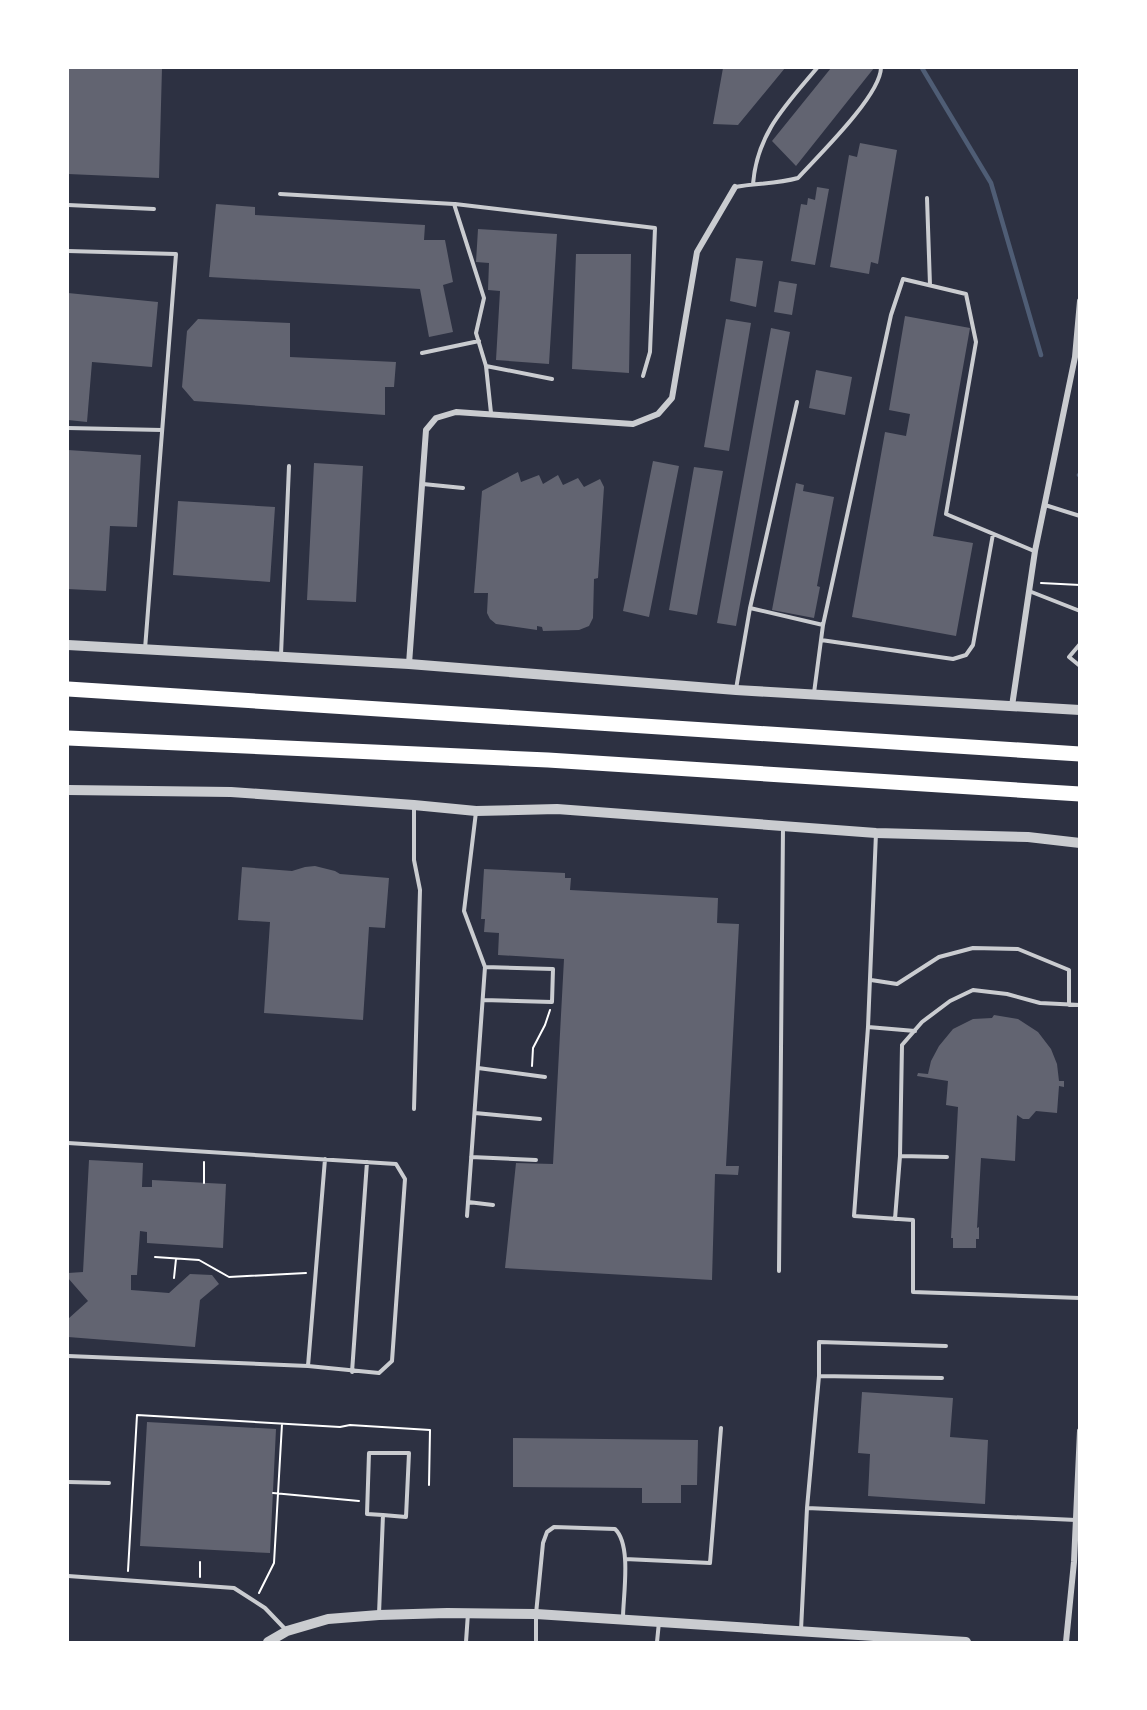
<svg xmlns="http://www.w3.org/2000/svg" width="1147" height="1710" font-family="Raleway,sans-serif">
<rect width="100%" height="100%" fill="#2d3142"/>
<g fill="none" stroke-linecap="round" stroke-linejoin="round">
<!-- stream -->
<path stroke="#4f5d75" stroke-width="4.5" d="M 922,68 L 991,183 L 1041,355
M 1079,475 L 1080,476"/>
</g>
<!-- building -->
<path fill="#626471" d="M 68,68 L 162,68 L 159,178 L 68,174 Z
M 723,68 L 785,68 L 738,125 L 713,124 Z
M 831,68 L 874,68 L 796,166 L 772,141 Z
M 860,143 L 897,150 L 878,264 L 871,262 L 869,274 L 830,267 L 849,155 L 857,157 Z
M 817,187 L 829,189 L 815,265 L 791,261 L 801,204 L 807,205 L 808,198 L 815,200 Z
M 216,204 L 255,207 L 255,215 L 425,225 L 424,240 L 445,240 L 453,282 L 443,285 L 453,332 L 429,337 L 420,289 L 209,277 Z
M 478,229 L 557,234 L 549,364 L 496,360 L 500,291 L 488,290 L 489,263 L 476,262 Z
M 576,254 L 631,254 L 629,373 L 572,369 Z
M 736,258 L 763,261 L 756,307 L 730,301 Z
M 779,281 L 797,284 L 792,315 L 774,312 Z
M 68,293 L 158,302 L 152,367 L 92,362 L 87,422 L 68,420 Z
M 905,316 L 970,328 L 933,536 L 973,543 L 956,636 L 852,617 L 885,432 L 906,436 L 910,414 L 889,410 Z
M 198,319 L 290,323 L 290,357 L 396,362 L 394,387 L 385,387 L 385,415 L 194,401 L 182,387 L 187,331 Z
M 726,319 L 751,323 L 729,451 L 704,447 Z
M 771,328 L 790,332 L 736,626 L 717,623 Z
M 816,370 L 852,377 L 845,415 L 809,408 Z
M 68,450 L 141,455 L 137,527 L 110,526 L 106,591 L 68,589 Z
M 653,461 L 679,466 L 649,617 L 623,611 Z
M 314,463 L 363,466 L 356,602 L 307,600 Z
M 694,467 L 723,471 L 697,615 L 669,610 Z
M 518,472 L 521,482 L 539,475 L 543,484 L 558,475 L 563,485 L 578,478 L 584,487 L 600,479 L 604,487 L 598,578 L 594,579 L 593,618 L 589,626 L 579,630 L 543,631 L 542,627 L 537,626 L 537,630 L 496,624 L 490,619 L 487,613 L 488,593 L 474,593 L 482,491 Z
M 796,483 L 804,485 L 803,491 L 834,497 L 817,586 L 820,587 L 814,618 L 772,610 Z
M 178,501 L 275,507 L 270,582 L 173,575 Z
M 315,866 L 335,871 L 340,874 L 389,878 L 385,928 L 369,927 L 363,1020 L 264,1013 L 270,922 L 238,920 L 242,867 L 292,871 L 305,867 Z
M 484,869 L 565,873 L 565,878 L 571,878 L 570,890 L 718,898 L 717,923 L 739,924 L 726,1166 L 739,1166 L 738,1175 L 715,1174 L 712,1280 L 505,1268 L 516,1163 L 553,1164 L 564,959 L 498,955 L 499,933 L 484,932 L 485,919 L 481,919 Z
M 994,1015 L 1018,1019 L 1038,1032 L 1051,1049 L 1057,1064 L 1059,1081 L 1064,1081 L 1064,1087 L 1059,1086 L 1057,1113 L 1036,1111 L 1029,1119 L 1023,1119 L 1017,1115 L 1015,1161 L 981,1158 L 977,1228 L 979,1227 L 979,1239 L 976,1239 L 976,1248 L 953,1248 L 953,1238 L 951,1238 L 958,1107 L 946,1105 L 948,1081 L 917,1076 L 918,1073 L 928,1074 L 931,1061 L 939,1046 L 953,1029 L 973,1019 L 992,1018 Z
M 89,1160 L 143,1163 L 142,1187 L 152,1187 L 152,1180 L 226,1184 L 223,1248 L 147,1243 L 147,1232 L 140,1231 L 137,1275 L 131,1275 L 131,1290 L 169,1293 L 190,1274 L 212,1275 L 219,1284 L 200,1300 L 195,1347 L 68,1337 L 68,1319 L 88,1301 L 68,1278 L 68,1273 L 83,1272 Z
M 862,1392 L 953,1398 L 950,1437 L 988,1440 L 985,1504 L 868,1496 L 870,1454 L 858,1453 Z
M 147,1422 L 276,1429 L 270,1553 L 140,1546 Z
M 513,1438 L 698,1440 L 697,1485 L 681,1485 L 681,1503 L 642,1503 L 642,1488 L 513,1487 Z"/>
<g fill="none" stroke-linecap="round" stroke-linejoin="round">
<!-- path -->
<path stroke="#fff" stroke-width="2" d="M 1041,583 L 1080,585
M 532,1066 L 533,1048 L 545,1025 L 550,1010
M 204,1183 L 204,1162
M 155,1257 L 199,1260 L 229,1277 L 306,1273
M 174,1278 L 176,1259
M 273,1493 L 359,1501
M 128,1571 L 137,1415 L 340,1427 L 350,1425 L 430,1430 L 429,1485
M 200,1577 L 200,1562
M 259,1593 L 274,1563 L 282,1424"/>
<!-- service -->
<path stroke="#caccd0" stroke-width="4" d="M 753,184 C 757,133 786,105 817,68
M 735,187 C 756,183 777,184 798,178 C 819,155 880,96 881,68
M 280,194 L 454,204 L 484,298 L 476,333 L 486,366 L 491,413
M 927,198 L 930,285
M 455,204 L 655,228 L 650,352 L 643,376
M 68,205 L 154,209
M 68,251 L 176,254 L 145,649
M 422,353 L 479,341
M 486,366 L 552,379
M 68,428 L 162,430
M 423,484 L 463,488
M 1045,505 L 1080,516
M 1029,591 L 1080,611
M 750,608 L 823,625
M 821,640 L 953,659 L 966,655 L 973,645 L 993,534
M 1080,644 L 1069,657 L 1080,666
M 281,655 L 289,466
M 736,689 L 750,608 L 797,402
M 814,693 L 823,625 L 891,315 L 903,279 L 966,294 L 976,342 L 946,514 L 1034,551
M 414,807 L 414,860 L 420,890 L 414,1109
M 876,833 L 868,1027 L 854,1216 L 913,1220 L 913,1292 L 1080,1298
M 871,980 L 897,984 L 939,957 L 973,948 L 1018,949 L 1069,970 L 1069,1005
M 483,1000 L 552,1002 L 553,969 L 485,967
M 868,1027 L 915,1031
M 478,1068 L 545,1077
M 475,1113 L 540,1119
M 68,1143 L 396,1164 L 405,1179 L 392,1361 L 379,1373 L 308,1366 L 68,1356
M 900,1156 L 947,1157
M 471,1157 L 536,1160
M 468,1202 L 493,1205
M 467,1216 L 485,967 L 464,911 L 476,812
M 895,1219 L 900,1156 L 902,1045 L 922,1022 L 950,1001 L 973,990 L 1007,994 L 1040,1003 L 1080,1005
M 779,1271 L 783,828
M 308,1366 L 325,1159
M 352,1372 L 367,1162
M 819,1376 L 942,1378
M 68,1482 L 109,1483
M 807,1508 L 1076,1520
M 625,1559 L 710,1563 L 721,1428
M 68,1576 L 234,1588 L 265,1608 L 287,1631
M 379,1614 L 383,1515 L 367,1514 L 369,1453 L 409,1453 L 406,1517 L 383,1515
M 801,1630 L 807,1508 L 819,1376 L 819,1342 L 946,1346
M 466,1642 L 468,1613
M 536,1642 L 536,1614 L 543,1543 L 547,1532 L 554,1527 L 615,1529 C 632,1545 623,1596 623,1618
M 657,1642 L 659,1622"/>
<!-- minor -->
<path stroke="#caccd0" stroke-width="6" d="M 409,664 L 426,430 L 436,418 L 456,412 L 633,424 L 658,414 L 672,398 L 697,252 L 735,187
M 1012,706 L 1035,551 L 1075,357 L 1080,301
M 1066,1642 L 1074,1562 L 1080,1431"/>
<!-- tertiary -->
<path stroke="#caccd0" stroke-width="10" d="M 68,645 L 409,664 L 736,690 L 1080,710
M 68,790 L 231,792 L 414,805 L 476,811 L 557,809 L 876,833 L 1028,837 L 1080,843
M 268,1642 L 287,1631 L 328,1619 L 379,1615 L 447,1613 L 536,1614 L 966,1642"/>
<!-- motorway -->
<path stroke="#fff" stroke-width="15" d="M 68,689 L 1080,754
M 68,738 L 548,760 L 1080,794"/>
</g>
<!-- border -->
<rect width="1147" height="1710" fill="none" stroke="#ffffff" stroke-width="138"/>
</svg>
